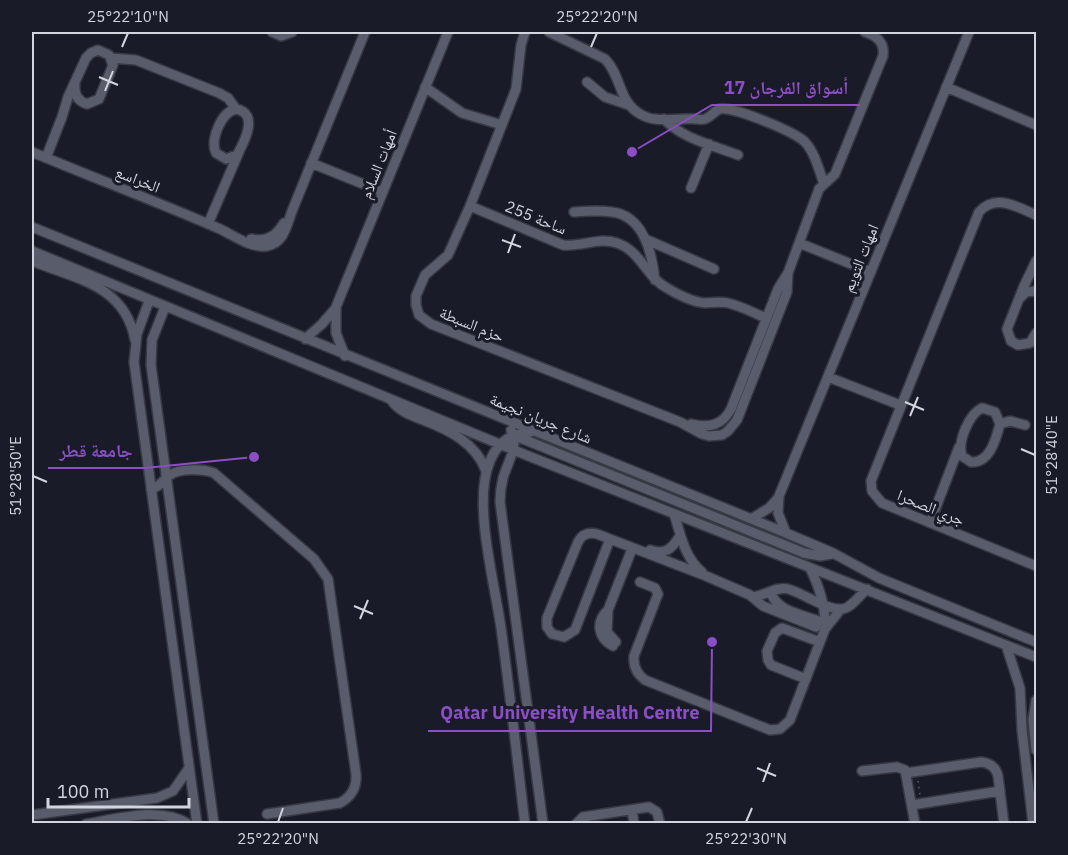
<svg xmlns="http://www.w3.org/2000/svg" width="1068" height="855" font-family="'IBM Plex Sans','Noto Naskh Arabic',sans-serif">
<rect width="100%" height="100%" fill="#191c28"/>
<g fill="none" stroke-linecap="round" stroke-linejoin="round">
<!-- minor casing -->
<g stroke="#363842" stroke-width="12">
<path id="minor" d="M 272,32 L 281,36 L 292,32
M 525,32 L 521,45 L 516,89 L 470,206 L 448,255 L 425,275 L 416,296 L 416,305 L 419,315 L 431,324 L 680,422 L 702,434 L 709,436 L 722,435 L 728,431 L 737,420 L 787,292 L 788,273
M 549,32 L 605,59 C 622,76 618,103 642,115 C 646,117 650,119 655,119 C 668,121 682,118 696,119 C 700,120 701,120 705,119 C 711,117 714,111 720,109 C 733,106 795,132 805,142 C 815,153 819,170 824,184
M 111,58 L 136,60 L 219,93 L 228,98 L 236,109
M 587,82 L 605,97 L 629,105
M 425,87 L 462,113 L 502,125
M 946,87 L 1036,125
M 236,109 C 259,113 245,141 237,155 L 226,159 L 216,153 C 210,140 221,112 236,109 Z
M 664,119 C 683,139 712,145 738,155
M 32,152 C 94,178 158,202 220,229 C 233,235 252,249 267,246 C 284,243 287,225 292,211 L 365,32
M 46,158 L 62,117 L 68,97 L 86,58 L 91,53 L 98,50 L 109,55 L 113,65 L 99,99 L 87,104 C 78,101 74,95 75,85
M 311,163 L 383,192
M 691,188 L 709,144
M 470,206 L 563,245 C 582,247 598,237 617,243 C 641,251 646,277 667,288 C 677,294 693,302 705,303 C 713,303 720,301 728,303 C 741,306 754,313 766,318
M 574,212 C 586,211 600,210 612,212 C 644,216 652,253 655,280
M 1036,215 C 1017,207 996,193 979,212 L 871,481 L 872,491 L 882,503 L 1036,566
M 208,224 L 239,152
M 32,227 L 786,533 L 833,553 L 879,578 L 1036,642
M 251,239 C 267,242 276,236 284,223
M 645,239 L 714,269
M 799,243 L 871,272
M 32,251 L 526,455 L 1036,657
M 32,261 C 76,279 125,285 135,340
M 1036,261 L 1024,286 L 1007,329 L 1011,341 L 1018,345 L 1030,343 L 1036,333
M 1020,298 L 1026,292 L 1036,291
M 149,301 L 137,334 L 134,362 L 197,824
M 165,307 L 152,340 L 151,365 L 214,824
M 305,339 L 322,324 L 335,309
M 345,356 L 336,333 L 336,307 L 448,32
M 828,377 L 900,405
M 391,400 C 399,411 410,415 423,420 C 449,430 476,443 486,471
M 982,408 L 995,412 L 1000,424 C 996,439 990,463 971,462 L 962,456 C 957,442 969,414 982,408 Z
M 691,424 C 709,428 722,426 731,409 L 778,289 L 788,273 L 819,189 L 835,174 L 883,56 C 885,42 877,36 865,32
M 1000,424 L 1010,421 L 1025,425
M 511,430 C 519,447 508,461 503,478 C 501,486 500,494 500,502 L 543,824
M 513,435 L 804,553 L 820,556 L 832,554
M 151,489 C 161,487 162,480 170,475 C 180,468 203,469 214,473 L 314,559 L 328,579 L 356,774 C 357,787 351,797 340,803 L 267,814
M 674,514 C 681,535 684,557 702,572
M 751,519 L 769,508 L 778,498
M 930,523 L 959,447
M 786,533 L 778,513 L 779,496 L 969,32
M 610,539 L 575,630 L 564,637 L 552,634 L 547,627 L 547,618 L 578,542 C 582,534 589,532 597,534 L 706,576 L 750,595 L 763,606 L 816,627
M 650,550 C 665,555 672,549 679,537
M 810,568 C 820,588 826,607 825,629
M 640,582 L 655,588 L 658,594 L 634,656 C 633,666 637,674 645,680 L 770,730 L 780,729 L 790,720 L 825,629 L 841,609
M 771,592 C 775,611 804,615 819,621
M 752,597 C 764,596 777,586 788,589 C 804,593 831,614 846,608 C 854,604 860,595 867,589
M 608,610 L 607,632 L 616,642
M 1006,645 L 1020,688 L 1022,730 L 1033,824
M 613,646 C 598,638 595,622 608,610 L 632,549
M 806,679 L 771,665 L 768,660 L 767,651 L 775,633 L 782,628 L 820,642
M 1036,700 L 1033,720 L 1036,750
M 862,771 L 897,767 L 905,770 L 915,824
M 906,773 L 981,762 C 990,763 996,767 998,776 L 1004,824
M 912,805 L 1000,791
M 632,810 L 634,824
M 32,815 L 157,798 L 173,791 L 189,768
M 86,824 C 116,819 162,806 188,824
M 525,824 C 517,758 510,693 501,628 C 495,585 475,511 487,470 C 493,447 507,433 531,432
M 576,824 L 583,817 L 649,807 L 657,812 L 660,824"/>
</g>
<!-- path -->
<path stroke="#5e616b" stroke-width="1.5" stroke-dasharray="1.5 4.5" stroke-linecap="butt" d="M 918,781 L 920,795"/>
<!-- minor -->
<use href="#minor" stroke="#585c6b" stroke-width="9"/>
</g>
<!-- ticks -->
<path fill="none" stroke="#d2d5dd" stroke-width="2" d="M 122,47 L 128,33M 591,47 L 597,33M 99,77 L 118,85M 105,91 L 113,71M 502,240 L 521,247M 508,253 L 515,234M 905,402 L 924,410M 910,416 L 918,397M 1021,449 L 1035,455M 33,476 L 47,482M 354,606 L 373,614M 360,619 L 368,600M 757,768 L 776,776M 763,782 L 770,763M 278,822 L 283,808M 746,822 L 752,808"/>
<g text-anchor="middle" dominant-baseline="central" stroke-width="6" stroke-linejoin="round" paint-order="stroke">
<!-- street labels -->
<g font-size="16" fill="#d2d5dd" stroke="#191c28">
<text transform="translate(378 164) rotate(-68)">أمهات السلام</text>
<text transform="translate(138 179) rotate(22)">الخراسع</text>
<text transform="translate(536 217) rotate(22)">ساحة 255</text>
<text transform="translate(860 258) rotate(-68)">امهات التويم</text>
<text transform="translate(472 324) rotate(22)">حزم السبطة</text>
<text transform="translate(541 418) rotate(22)">شارع جريان نجيمة</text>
<text transform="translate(931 507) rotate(22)">جري الصحرا</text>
</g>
</g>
<!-- callouts -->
<path fill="none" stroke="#8c4ec5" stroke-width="2" d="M632 152L712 105H860M254 457L145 468H48M712 642L711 731H428"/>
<g fill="#8c4ec5" stroke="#191c28" stroke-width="2">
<circle cx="632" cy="152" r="6"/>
<circle cx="254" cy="457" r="6"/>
<circle cx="712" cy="642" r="6"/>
</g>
<g font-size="18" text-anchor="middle" font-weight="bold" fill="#8c4ec5" stroke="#191c28" stroke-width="6" stroke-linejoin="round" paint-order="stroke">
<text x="786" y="94">أسواق الفرجان 17</text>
<text x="96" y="457">جامعة قطر</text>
<text x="570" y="719">Qatar University Health Centre</text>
</g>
<!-- border -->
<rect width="1068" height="855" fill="none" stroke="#191c28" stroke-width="66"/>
<!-- scale -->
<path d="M48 798v9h141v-9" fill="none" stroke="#d2d5dd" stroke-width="3"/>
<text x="57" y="798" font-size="18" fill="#d2d5dd" stroke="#191c28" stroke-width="4.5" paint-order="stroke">100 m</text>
<rect x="33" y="33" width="1002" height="789" fill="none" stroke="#d2d5dd" stroke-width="2"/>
<g font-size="15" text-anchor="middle" fill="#d2d5dd">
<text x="128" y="22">25°22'10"N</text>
<text x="597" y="22">25°22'20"N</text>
<text transform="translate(1052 455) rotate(-90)" y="5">51°28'40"E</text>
<text transform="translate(16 476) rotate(-90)" y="5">51°28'50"E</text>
<text x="278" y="844">25°22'20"N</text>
<text x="746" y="844">25°22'30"N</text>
</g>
</svg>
